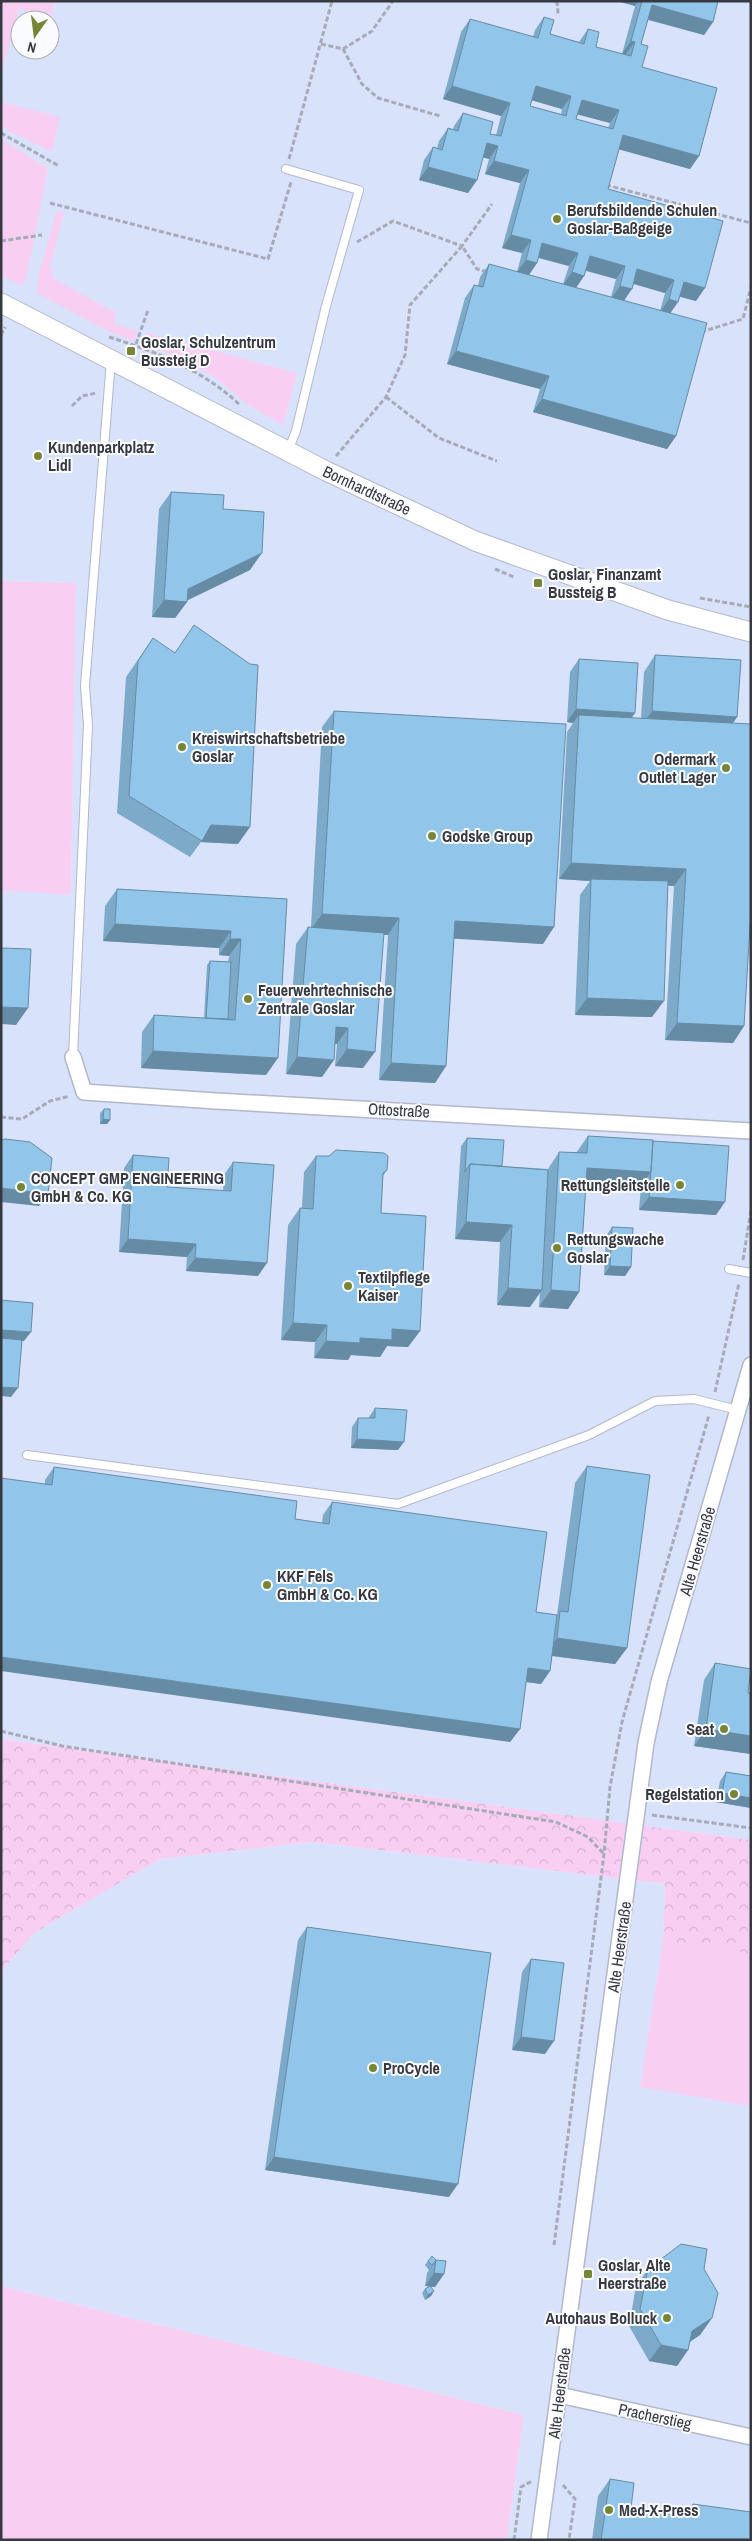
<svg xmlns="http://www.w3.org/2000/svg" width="752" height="2541" font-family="'Archivo Narrow',sans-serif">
<defs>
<pattern id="forest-crowns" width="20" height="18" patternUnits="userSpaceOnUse" patternTransform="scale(1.25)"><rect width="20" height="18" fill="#f8cff3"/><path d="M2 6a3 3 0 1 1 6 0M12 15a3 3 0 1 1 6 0" fill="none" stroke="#d5b2d2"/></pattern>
</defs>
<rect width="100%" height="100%" fill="#e8eefc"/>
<!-- built -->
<path fill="#d9e2fb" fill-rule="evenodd" d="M 1,1 L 751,1 L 751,1840 L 1,1739 L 1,890 L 71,894 L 76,583 L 1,581 ZM 20,20 L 50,20 L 50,50 L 20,50 Z
M 313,1842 L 665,1884 L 663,1941 L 751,1954 L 751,2540 L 507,2540 L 524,2415 L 1,2286 L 1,1972 L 34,1933 L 160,1859 Z"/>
<!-- grass -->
<path fill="#f8cff3" d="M 1,1 L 55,1 L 51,18 L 19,9 L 1,75 Z
M 1,102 L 60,117 L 52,152 L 1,127 Z
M 1,139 L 48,168 L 27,276 L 22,285 L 1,276 Z
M 57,210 L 64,213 L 50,267 L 54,279 L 116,313 L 114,324 L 137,331 L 134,341 L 103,329 L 37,293 L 39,273 Z
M 147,333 L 297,373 L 283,425 L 250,406 L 213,376 L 157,348 L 140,343 Z
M 1,581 L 76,583 L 71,895 L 1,890 Z
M 663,1941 L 751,1954 L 751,2106 L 640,2087 Z
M 1,2286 L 524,2415 L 507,2540 L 1,2540 Z"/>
<!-- forest -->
<path fill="url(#forest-crowns)" d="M 1,1739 L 751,1840 L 751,1954 L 663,1941 L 665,1884 L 313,1842 L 160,1859 L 34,1933 L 1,1972 Z"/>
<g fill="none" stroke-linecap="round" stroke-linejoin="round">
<!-- service casing -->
<g stroke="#b2b8ca" stroke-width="10">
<path id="service" d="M 286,169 L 359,190 L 326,306 L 296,431 L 288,451
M 73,1057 L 88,725 L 85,686 L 111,360
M 729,1269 L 751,1273
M 27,1455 L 398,1504 L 589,1435 L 655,1401 L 694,1399 L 738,1410"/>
</g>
<!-- minor casing -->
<g stroke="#b2b8ca" stroke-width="18">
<path id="minor" d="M 73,1057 L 84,1092 L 216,1101 L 751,1131
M 559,2395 L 751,2437
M 539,2540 L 646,1743 L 659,1682 L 751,1365"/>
</g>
<!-- tertiary casing -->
<g stroke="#b2b8ca" stroke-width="21">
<path id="tertiary" d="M 1,303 L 326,471 L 475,541 L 668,610 L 751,632"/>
</g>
<!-- path -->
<path stroke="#a7abb7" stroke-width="3" stroke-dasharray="5 2.5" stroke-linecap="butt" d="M 557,1 L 558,14
M 321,44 L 343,49 L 362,84 L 378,98 L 440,116
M 343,49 L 372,31 L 393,1
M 1,133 L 59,166
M 289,159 L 332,1
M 606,185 L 751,223
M 50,203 L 268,259 L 291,182
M 1,241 L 42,235
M 357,242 L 393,221 L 462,246 L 492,204
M 701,332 L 743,319 L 751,287
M 1,335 L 5,327
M 109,337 C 157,352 203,370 240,405
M 136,344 L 148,310
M 386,397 L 439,438 L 497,461
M 72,406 L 82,396 L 97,393
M 336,456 L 386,397 L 405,355 L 410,305 L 462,246 L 477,269 L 488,272
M 495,569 L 514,577
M 700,598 L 751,607
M 1,1117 L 22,1119 L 50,1101 L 70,1096
M 743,1260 L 751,1210
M 715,1392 L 739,1283
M 1,1731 L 62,1746 L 556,1822 L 588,1837 L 604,1854
M 652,1815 L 751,1828
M 554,2245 L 604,1854 L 610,1787 L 622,1722 L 709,1415
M 563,2485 L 575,2499 L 569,2540
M 514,2540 L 521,2487 L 532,2481"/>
<!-- service -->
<use href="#service" stroke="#fff" stroke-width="8"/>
<!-- minor -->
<use href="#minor" stroke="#fff" stroke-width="15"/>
<!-- tertiary -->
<use href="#tertiary" stroke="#fff" stroke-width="19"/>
</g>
<!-- wall -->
<path fill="#7daac9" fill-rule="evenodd" d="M 617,1 L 718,1 L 713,22 L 704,35 L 648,20 L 641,44 L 642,67 L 699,156 L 690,169 L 619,149 L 608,189 L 696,301 L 680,297 L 678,302 L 670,313 L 676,436 L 667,449 L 533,412 L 540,389 L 447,364 L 465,298 L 474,285 L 478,286 L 480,277 L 489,264 L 517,272 L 522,253 L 502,248 L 520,183 L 485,174 L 489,159 L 483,157 L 477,180 L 468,193 L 419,180 L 424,160 L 433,147 L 437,148 L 439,141 L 448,128 L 453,130 L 454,126 L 463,113 L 490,134 L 496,135 L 501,116 L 443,99 L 461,32 L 470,19 L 533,37 L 535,30 L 544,17 L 550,34 L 579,42 L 588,29 L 596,47 L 622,54 L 635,6 ZM 532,100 L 562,109 L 561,114 L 530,106 ZM 578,114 L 610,123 L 608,128 L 576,119 ZM 538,258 L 569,266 L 563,284 L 529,275 L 537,263 ZM 586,271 L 616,279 L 611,297 L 576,288 L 584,276 ZM 633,284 L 665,293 L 660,311 L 624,301 Z
M 171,492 L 223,509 L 250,570 L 187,600 L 187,602 L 175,618 L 152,617 L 159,509 Z
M 153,638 L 238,844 L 201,842 L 190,857 L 117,813 L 126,677 Z
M 655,655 L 737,717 L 733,723 L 744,1026 L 733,1043 L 665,1040 L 674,886 L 668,885 L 652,1017 L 575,1015 L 580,895 L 590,881 L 559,879 L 567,732 L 573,723 L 567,722 L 570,672 L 579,659 L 632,718 L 641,718 L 644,672 Z
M 334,711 L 543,944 L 454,938 L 446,1066 L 435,1083 L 379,1080 L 388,935 L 384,935 L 363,1068 L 335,1066 L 337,1044 L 335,1044 L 322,1077 L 286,1074 L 296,944 L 308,927 L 311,927 L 322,727 Z
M 117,889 L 287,899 L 266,1075 L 141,1068 L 142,1032 L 154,1015 L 204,1018 L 207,965 L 210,961 L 228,962 L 229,956 L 219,955 L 219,948 L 103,941 L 105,906 Z
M 104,1109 L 110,1120 L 107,1124 L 100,1124 L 100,1113 Z
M 588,1136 L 653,1141 L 716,1215 L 639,1210 L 641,1186 L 639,1189 L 586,1186 L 579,1292 L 568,1309 L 539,1307 L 540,1292 L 530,1307 L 497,1305 L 500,1242 L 455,1239 L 461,1146 L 467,1138 L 502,1166 L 548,1169 L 559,1152 L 576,1153 Z
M 133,1155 L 167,1187 L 223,1191 L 224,1175 L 233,1162 L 258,1276 L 186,1271 L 187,1257 L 119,1252 L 124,1168 Z
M 316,1156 L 387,1170 L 383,1176 L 381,1213 L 420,1331 L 408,1347 L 387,1346 L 380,1357 L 351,1355 L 348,1360 L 314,1358 L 315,1342 L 281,1340 L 288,1225 L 300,1208 L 302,1208 L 304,1172 Z
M 612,1227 L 631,1267 L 625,1276 L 604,1275 L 606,1236 Z
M 375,1408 L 398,1450 L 351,1448 L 352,1427 L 358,1418 L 369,1418 L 369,1417 Z
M 587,1466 L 627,1648 L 615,1664 L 552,1656 L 550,1671 L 541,1684 L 526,1682 L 520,1729 L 510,1742 L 45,1484 L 45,1480 L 54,1467 L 295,1519 L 322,1523 L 323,1515 L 332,1502 L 536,1612 L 557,1615 L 575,1483 Z
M 715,1663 L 748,1693 L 751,1693 L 751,1754 L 694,1746 L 704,1680 Z
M 726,1772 L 751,1776 L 751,1808 L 716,1802 L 720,1781 Z
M 307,1927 L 449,2197 L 265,2170 L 298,1940 Z
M 531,1959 L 545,2054 L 512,2050 L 522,1972 Z
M 436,2260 L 444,2274 L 435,2287 L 431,2287 L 434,2291 L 431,2296 L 425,2300 L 422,2293 L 425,2289 L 429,2286 L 425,2286 L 427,2273 L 429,2270 L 425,2265 L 428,2261 Z
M 648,2269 L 704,2269 L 712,2318 L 700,2335 L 690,2342 L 688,2350 L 677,2366 L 649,2361 L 629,2326 L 636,2286 Z
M 610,2479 L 631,2508 L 685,2516 L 693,2504 L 751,2540 L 592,2540 L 598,2496 Z"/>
<!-- shaded-wall -->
<path fill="#668ba4" d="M 617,1 L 638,1 L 635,6 Z
M 652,5 L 713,22 L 704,35 L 643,18 Z
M 631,41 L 635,42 L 625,55 L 622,54 Z
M 452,86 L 510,103 L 501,116 L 443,99 Z
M 536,86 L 571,96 L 562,109 L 527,99 Z
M 582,100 L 619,110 L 610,123 L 572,113 Z
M 623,135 L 699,156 L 690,169 L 614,148 Z
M 487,143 L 498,146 L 489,159 L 478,156 Z
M 494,161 L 529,170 L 520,183 L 485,174 Z
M 428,167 L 477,180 L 468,193 L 419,180 Z
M 511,235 L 531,240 L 522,253 L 502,248 Z
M 542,243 L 578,253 L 569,266 L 533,256 Z
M 590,256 L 625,266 L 616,279 L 581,269 Z
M 526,260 L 537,263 L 528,276 L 516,273 Z
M 637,269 L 674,280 L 665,293 L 628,282 Z
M 572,272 L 584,276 L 575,289 L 563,285 Z
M 684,282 L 705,288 L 696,301 L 675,295 Z
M 620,286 L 632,289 L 623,302 L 611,299 Z
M 669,299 L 678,302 L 669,315 L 660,312 Z
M 456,351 L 549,376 L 540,389 L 447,364 Z
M 542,399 L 676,436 L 667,449 L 533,412 Z
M 262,553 L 250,570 L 184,602 L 187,602 L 175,618 L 152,617 L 164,600 Z
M 576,709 L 635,713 L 626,726 L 579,715 L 573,723 L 567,722 Z
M 652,711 L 737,717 L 726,733 L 640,728 Z
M 211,825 L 250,827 L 238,844 L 201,842 Z
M 571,863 L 686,869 L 674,886 L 591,881 L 591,879 L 590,881 L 559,879 Z
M 322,914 L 399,918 L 388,935 L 310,931 Z
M 455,921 L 554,927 L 543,944 L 443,938 Z
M 115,924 L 231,931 L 219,948 L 103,941 Z
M 230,939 L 241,939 L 229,956 L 219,955 Z
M 587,998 L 664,1001 L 652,1017 L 575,1015 Z
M 2,1007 L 28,1008 L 16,1025 L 1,1024 Z
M 677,1023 L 744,1026 L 733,1043 L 665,1040 Z
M 336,1027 L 348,1028 L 337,1044 L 325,1043 Z
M 347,1049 L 375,1052 L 363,1068 L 335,1066 Z
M 153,1051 L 278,1058 L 266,1075 L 141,1068 Z
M 297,1057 L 334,1060 L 322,1077 L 286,1074 Z
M 391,1063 L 446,1066 L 435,1083 L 379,1080 Z
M 103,1119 L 110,1120 L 107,1124 L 100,1124 Z
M 587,1168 L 651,1172 L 639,1189 L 575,1185 Z
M 1,1188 L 48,1194 L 39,1206 L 1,1202 Z
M 649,1197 L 725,1202 L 716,1215 L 639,1210 Z
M 466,1222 L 512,1225 L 500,1242 L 455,1239 Z
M 128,1239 L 196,1244 L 187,1257 L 119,1252 Z
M 195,1258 L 267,1263 L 258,1276 L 186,1271 Z
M 610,1266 L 631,1267 L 625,1276 L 604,1275 Z
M 508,1288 L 542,1290 L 530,1307 L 497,1305 Z
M 551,1290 L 579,1292 L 568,1309 L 539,1307 Z
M 293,1323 L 327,1325 L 315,1342 L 281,1340 Z
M 392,1329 L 420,1331 L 408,1347 L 387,1346 L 380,1357 L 351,1355 L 348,1360 L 314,1358 L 326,1341 L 360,1338 Z
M 1,1330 L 31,1332 L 24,1341 L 1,1339 Z
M 1,1387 L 18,1388 L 11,1397 L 1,1396 Z
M 357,1439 L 404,1442 L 398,1450 L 351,1448 Z
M 557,1638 L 627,1648 L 615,1664 L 545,1655 Z
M 1,1657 L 520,1729 L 510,1742 L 1,1671 Z
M 528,1668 L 550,1671 L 541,1684 L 519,1681 Z
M 706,1729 L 751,1736 L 751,1754 L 694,1746 Z
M 722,1793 L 751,1798 L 751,1808 L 716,1802 Z
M 521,2037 L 554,2041 L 545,2054 L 512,2050 Z
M 274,2157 L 458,2184 L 449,2197 L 265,2170 Z
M 434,2273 L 444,2274 L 435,2287 L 425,2286 Z
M 434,2291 L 431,2296 L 425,2300 L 428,2295 Z
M 712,2318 L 700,2335 L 680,2348 L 692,2331 Z
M 661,2345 L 688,2350 L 677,2366 L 649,2361 Z"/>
<!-- building -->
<path fill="#91c6ea" stroke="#668ba4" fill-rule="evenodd" d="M 642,1 L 718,1 L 713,22 L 652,5 L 641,44 L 648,46 L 642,67 L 717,88 L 699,156 L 623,135 L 608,189 L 723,221 L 705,288 L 684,282 L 678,302 L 669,299 L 674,280 L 637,269 L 632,289 L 620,286 L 625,266 L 590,256 L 584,276 L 572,272 L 578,253 L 542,243 L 537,263 L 526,260 L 531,240 L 511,235 L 529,170 L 494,161 L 498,146 L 487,143 L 477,180 L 428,167 L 433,147 L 442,150 L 448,128 L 458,131 L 463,113 L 493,122 L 490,134 L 501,136 L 510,103 L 452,86 L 470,19 L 538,38 L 544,17 L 554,20 L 550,34 L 584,44 L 588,29 L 599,32 L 596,47 L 631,56 L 635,42 L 631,41 ZM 536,86 L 571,96 L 566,116 L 530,106 ZM 582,100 L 619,110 L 613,129 L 576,119 Z
M 489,264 L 707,323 L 676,436 L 542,399 L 549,376 L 456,351 L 474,285 L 483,287 Z
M 171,492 L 224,495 L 223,509 L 264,512 L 262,553 L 188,589 L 187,602 L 164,600 Z
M 194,625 L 250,664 L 258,665 L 250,827 L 211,825 L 202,841 L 129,796 L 138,661 L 153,638 L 175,653 Z
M 655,655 L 741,660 L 737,717 L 652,711 Z
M 579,659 L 638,663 L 635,713 L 576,709 Z
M 334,711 L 566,724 L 554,927 L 455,921 L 446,1066 L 391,1063 L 399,918 L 322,914 Z
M 579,715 L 751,724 L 751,909 L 744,1026 L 677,1023 L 686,869 L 571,863 Z
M 591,879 L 668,881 L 664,1001 L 587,998 Z
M 117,889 L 287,899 L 278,1058 L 153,1051 L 154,1015 L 235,1020 L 241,939 L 230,939 L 231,931 L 115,924 Z
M 308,927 L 384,933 L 375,1052 L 347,1049 L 348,1028 L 336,1027 L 334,1060 L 297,1057 Z
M 1,948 L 31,949 L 28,1008 L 2,1007 L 1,1023 Z
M 210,961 L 231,962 L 228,1019 L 206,1018 Z
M 104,1109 L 110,1109 L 110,1120 L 103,1119 Z
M 588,1136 L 653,1140 L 651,1172 L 587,1168 L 579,1292 L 551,1290 L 559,1152 L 587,1153 Z
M 467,1138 L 504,1140 L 502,1166 L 470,1164 L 465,1172 Z
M 5,1139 L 30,1142 L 52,1158 L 48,1194 L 1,1188 L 1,1140 Z
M 653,1141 L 729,1146 L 725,1202 L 649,1197 Z
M 336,1150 L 384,1153 L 388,1156 L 387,1170 L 383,1173 L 381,1213 L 426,1216 L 420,1331 L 392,1329 L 392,1340 L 360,1338 L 360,1343 L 326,1341 L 327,1325 L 293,1323 L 300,1208 L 313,1209 L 316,1156 L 329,1156 Z
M 133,1155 L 169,1158 L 167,1187 L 231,1191 L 233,1162 L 274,1165 L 267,1263 L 195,1258 L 196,1244 L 128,1239 Z
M 470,1164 L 548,1170 L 542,1290 L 508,1288 L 512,1225 L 466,1222 Z
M 612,1227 L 633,1228 L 631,1267 L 610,1266 Z
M 1,1300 L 33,1303 L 31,1332 L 1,1330 Z
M 1,1338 L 22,1340 L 18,1388 L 1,1387 Z
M 375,1408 L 407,1410 L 404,1442 L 357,1439 L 358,1418 L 375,1418 Z
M 587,1466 L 650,1475 L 627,1648 L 557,1638 L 560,1611 L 568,1612 Z
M 54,1467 L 297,1501 L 295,1519 L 329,1524 L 332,1502 L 547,1532 L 536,1612 L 557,1615 L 550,1671 L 528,1668 L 520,1729 L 1,1657 L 1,1478 L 52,1485 Z
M 715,1663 L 751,1669 L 748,1693 L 751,1693 L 751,1736 L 706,1729 Z
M 726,1772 L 751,1776 L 751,1798 L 722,1793 Z
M 307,1927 L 491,1953 L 458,2184 L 274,2157 Z
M 531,1959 L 564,1963 L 554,2041 L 521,2037 Z
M 681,2244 L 707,2249 L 704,2269 L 718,2293 L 712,2318 L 692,2331 L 688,2350 L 661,2345 L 640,2309 L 648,2269 Z
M 432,2256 L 436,2260 L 432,2265 L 428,2261 Z
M 436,2260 L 446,2261 L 444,2274 L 434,2273 Z
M 430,2286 L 434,2291 L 428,2295 L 425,2289 Z
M 610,2479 L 634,2483 L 631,2508 L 691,2517 L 693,2504 L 751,2512 L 751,2540 L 601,2540 Z"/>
<!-- markers -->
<g fill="#768634" stroke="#fafbff" stroke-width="2">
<circle cx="557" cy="219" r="5"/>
<rect x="126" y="346" width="10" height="10" rx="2.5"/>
<circle cx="38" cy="456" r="5"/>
<rect x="533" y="578" width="10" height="10" rx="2.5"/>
<circle cx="182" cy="747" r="5"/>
<circle cx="726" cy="768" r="5"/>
<circle cx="432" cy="836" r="5"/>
<circle cx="248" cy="999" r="5"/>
<circle cx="680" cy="1185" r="5"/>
<circle cx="21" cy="1187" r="5"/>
<circle cx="557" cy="1248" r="5"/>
<circle cx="348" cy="1286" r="5"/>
<circle cx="267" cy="1585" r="5"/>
<circle cx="724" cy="1729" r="5"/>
<circle cx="734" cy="1794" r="5"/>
<circle cx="373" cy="2068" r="5"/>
<rect x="583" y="2269" width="10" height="10" rx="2.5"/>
<circle cx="667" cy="2318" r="5"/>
<circle cx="609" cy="2510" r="5"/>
</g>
<g text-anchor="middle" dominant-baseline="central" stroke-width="4" stroke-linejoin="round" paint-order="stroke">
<!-- poi labels -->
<g font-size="16" font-weight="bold" fill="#373941" stroke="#fafbff" text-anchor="start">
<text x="567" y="210">Berufsbildende Schulen<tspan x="567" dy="18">Goslar-Baßgeige</tspan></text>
<text x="141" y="342">Goslar, Schulzentrum<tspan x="141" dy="18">Bussteig D</tspan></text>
<text x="48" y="447">Kundenparkplatz<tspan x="48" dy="18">Lidl</tspan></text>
<text x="548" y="574">Goslar, Finanzamt<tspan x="548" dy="18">Bussteig B</tspan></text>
<text x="192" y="738">Kreiswirtschaftsbetriebe<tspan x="192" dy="18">Goslar</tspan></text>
<text x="716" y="759" text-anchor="end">Odermark<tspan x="716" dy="18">Outlet Lager</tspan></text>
<text x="442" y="836">Godske Group</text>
<text x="258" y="990">Feuerwehrtechnische<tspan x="258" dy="18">Zentrale Goslar</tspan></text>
<text x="31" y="1178">CONCEPT GMP ENGINEERING<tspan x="31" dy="18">GmbH &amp; Co. KG</tspan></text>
<text x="670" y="1185" text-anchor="end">Rettungsleitstelle</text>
<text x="567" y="1239">Rettungswache<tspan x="567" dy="18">Goslar</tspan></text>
<text x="358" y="1277">Textilpflege<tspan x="358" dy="18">Kaiser</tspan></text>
<text x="277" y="1576">KKF Fels<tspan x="277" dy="18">GmbH &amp; Co. KG</tspan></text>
<text x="714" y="1729" text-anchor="end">Seat</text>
<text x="724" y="1794" text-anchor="end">Regelstation</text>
<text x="383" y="2068">ProCycle</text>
<text x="598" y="2265">Goslar, Alte<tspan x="598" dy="18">Heerstraße</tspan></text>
<text x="657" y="2318" text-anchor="end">Autohaus Bolluck</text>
<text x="619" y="2510">Med-X-Press</text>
</g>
<!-- street labels -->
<g font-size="16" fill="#373941" stroke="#fafbff">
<text transform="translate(367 490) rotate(25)">Bornhardtstraße</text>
<text transform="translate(399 1110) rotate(3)">Ottostraße</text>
<text transform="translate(697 1551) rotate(-74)">Alte Heerstraße</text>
<text transform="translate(619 1947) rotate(-82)">Alte Heerstraße</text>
<text transform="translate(559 2393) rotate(-83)">Alte Heerstraße</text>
<text transform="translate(655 2416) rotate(12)">Pracherstieg</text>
</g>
</g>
<!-- border -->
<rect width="752" height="2541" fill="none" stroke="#373941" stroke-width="5"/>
<!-- north arrow -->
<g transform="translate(35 35) rotate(194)"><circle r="24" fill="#fafbff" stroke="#acadb3"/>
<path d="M0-4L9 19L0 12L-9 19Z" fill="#768634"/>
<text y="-8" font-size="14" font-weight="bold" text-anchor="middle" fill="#373941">N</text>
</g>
</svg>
